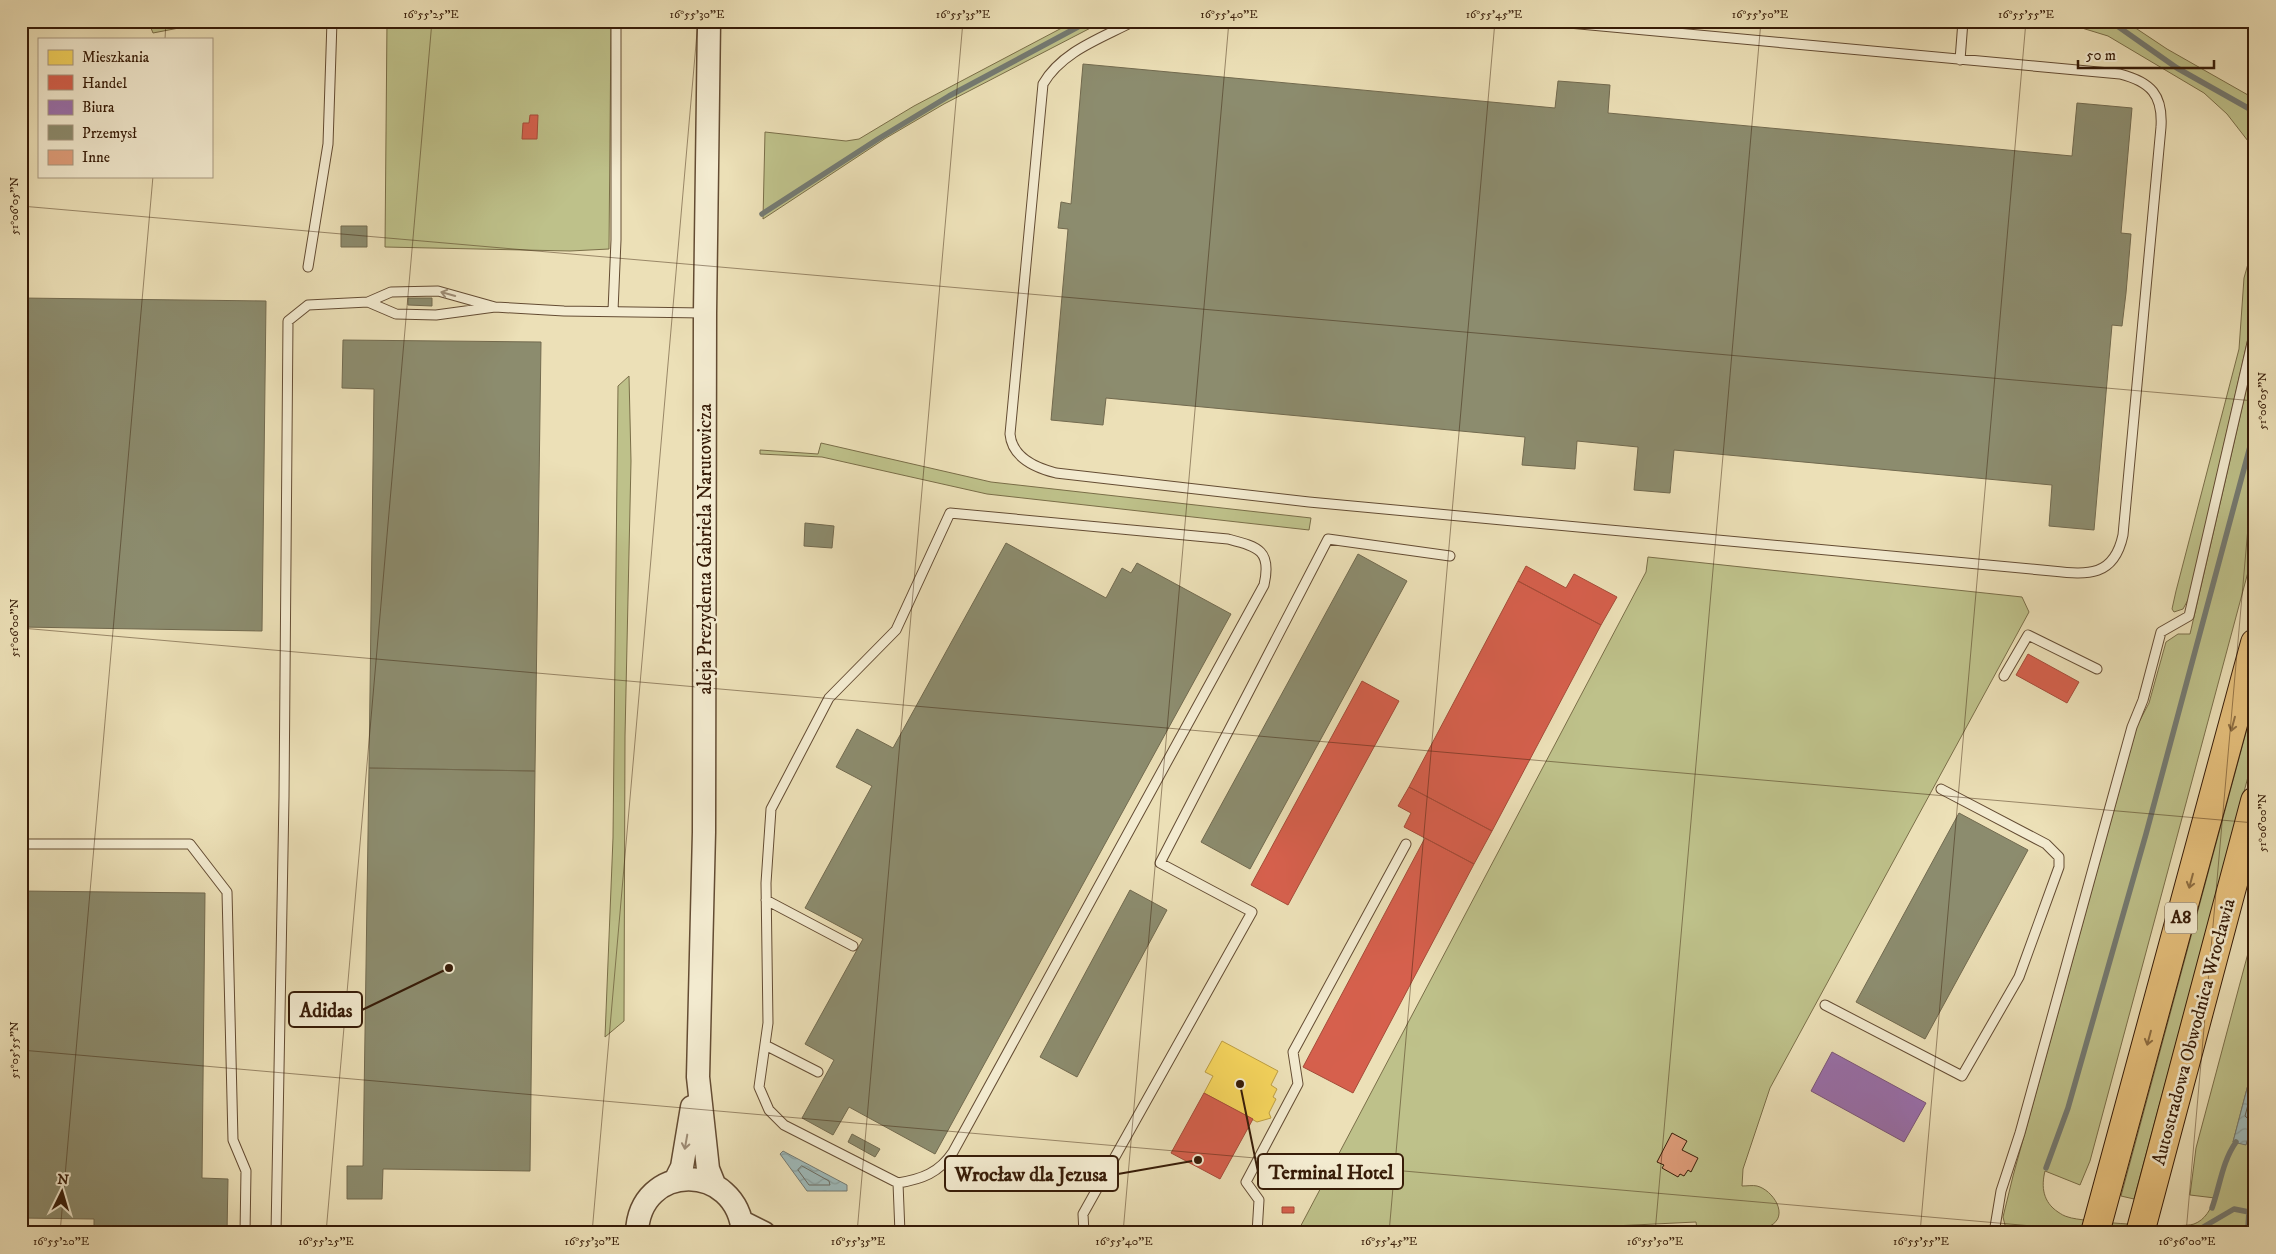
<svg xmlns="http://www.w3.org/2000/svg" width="2276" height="1254" font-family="'IM FELL DW Pica',serif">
<defs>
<pattern id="water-waves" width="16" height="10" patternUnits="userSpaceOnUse" patternTransform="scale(1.25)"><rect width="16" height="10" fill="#9ebaba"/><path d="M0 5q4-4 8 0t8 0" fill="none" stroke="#899f9e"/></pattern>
</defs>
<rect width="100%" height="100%" fill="#ece0b7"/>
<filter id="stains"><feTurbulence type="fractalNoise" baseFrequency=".004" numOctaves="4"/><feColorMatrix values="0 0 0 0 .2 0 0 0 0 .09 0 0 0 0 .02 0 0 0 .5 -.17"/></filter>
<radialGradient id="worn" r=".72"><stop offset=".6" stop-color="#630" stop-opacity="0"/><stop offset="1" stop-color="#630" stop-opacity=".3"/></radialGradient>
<!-- green -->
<path fill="#bec18a" stroke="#7a6e48" d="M 148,21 L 215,21 L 153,33 Z
M 387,21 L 611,21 L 609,249 L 570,251 L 385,247 Z
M 1075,21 L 1104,21 L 944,104 L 886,138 L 763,219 L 765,132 L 846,141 L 859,139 L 914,106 Z
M 2059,21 L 2125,21 L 2167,49 L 2255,99 L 2255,150 L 2227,114 L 2204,93 L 2108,36 Z
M 2255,239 L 2255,308 L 2189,598 L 2183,609 L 2174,612 L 2172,609 L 2176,591 L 2239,349 L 2244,278 Z
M 2255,351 L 2255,546 L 2090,1161 L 2080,1185 L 2045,1171 C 2041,1187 2043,1202 2058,1212 C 2061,1214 2064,1216 2068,1217 C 2081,1222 2182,1229 2194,1224 C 2205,1220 2211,1209 2215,1198 L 2190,1195 L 2196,1148 L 2255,927 L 2255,1016 L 2249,1038 L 2255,1041 L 2255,1058 L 2233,1142 L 2246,1144 L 2255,1113 L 2255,1233 L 2007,1233 L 2003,1217 L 2013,1176 L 2137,726 L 2149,703 L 2166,642 L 2178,634 L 2190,634 Z
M 629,376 L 631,461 L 625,736 L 624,1021 L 605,1037 L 613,838 L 618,386 Z
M 821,443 L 991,482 L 1311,518 L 1309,530 L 987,494 L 822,457 L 760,454 L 760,450 L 818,454 Z
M 1648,557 L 2022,597 L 2029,612 L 1770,1088 L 1743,1169 L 1742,1186 C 1747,1186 1753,1185 1757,1186 C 1773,1190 1790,1216 1770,1226 C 1754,1234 1715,1232 1697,1229 L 1696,1222 L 1551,1229 L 1550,1233 L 1297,1233 L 1646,572 Z
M 2255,699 L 2255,751 L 2134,1199 L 2121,1196 Z"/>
<!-- water -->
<path fill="url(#water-waves)" stroke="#747a72" d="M 2255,1058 L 2255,1113 L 2246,1145 L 2233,1142 Z
M 783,1151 L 847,1185 L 847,1191 L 807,1191 L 780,1154 Z"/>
<!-- homes -->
<path fill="#f6d55c" stroke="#bc9d42" d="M 1222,1041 L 1278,1071 L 1271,1085 L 1277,1089 L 1273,1097 L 1276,1099 L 1269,1113 L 1271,1118 L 1257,1122 L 1204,1093 L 1213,1076 L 1205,1072 Z"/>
<!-- shops -->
<path fill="#d6604d" stroke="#a64b38" d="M 530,115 L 538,115 L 537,139 L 522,139 L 523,123 L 529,123 Z
M 1526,566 L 1566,588 L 1574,574 L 1617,597 L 1601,625 L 1518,581 Z
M 1518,581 L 1601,625 L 1492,831 L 1409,787 Z
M 2028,654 L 2079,682 L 2067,703 L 2016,675 Z
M 1362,681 L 1399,701 L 1288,905 L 1251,885 Z
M 1409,787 L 1492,831 L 1474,864 L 1404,827 L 1411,813 L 1398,806 Z
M 1425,838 L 1474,864 L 1353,1093 L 1303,1067 Z
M 1204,1093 L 1253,1119 L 1220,1179 L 1171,1153 Z
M 1282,1207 L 1294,1207 L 1294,1213 L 1282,1213 Z"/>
<!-- offices -->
<path fill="#9970ab" stroke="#7b567a" d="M 1832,1052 L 1926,1103 L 1904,1142 L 1811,1091 Z"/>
<!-- industry -->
<path fill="#8c8c6e" stroke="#726a4f" d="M 1083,64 L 1555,108 L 1558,81 L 1610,85 L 1608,113 L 2072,156 L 2077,103 L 2132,108 L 2121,233 L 2131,234 L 2126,293 L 2122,326 L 2112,325 L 2094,530 L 2049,526 L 2052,485 L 1674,450 L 1670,493 L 1634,490 L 1638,447 L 1577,441 L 1575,469 L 1522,465 L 1525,437 L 1106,398 L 1103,425 L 1051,420 L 1068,229 L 1058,228 L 1061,202 L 1071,204 Z
M 341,226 L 367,226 L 367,247 L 341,247 Z
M 21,298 L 266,301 L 262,631 L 21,627 Z
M 408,298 L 432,298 L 432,306 L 408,305 Z
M 343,340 L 541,342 L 535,771 L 369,768 L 374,389 L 342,388 Z
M 805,523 L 834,526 L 832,548 L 804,546 Z
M 1006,543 L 1106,598 L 1122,568 L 1131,573 L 1137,563 L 1231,614 L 935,1154 L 849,1107 L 833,1135 L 802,1118 L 834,1060 L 805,1044 L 863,939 L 805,908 L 872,786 L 836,767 L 857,729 L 893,748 Z
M 1358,554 L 1407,581 L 1250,869 L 1201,842 Z
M 369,768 L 535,771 L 530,1171 L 383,1169 L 382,1199 L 347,1199 L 347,1166 L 363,1166 Z
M 1959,813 L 2028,850 L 1925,1039 L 1856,1002 Z
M 1130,890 L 1167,910 L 1077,1077 L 1040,1057 Z
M 21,891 L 205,893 L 202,1178 L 228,1179 L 227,1233 L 94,1233 L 94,1219 L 21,1218 Z
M 852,1134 L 880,1149 L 875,1157 L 848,1142 Z"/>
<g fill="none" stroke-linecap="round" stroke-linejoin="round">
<!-- shore -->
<path stroke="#6a6a60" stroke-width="1" d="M 2255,1078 L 2245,1116 L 2247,1118 L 2255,1116
M 802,1166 L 829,1181 L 830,1185 L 809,1185 L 798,1170 Z"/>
<!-- stream -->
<path stroke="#747a72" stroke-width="5.5" d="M 2105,21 L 2113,23 L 2177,68 L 2255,112
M 762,214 L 878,139 L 949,96 L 1089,21
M 2252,1047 L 2255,1051
M 2046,1168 L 2068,1108 L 2146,834 L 2255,428
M 2212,1208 C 2220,1186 2222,1162 2236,1142
M 2248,1228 L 2249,1212 L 2255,1196
M 1967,1231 L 1977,1232
M 2193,1233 L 2234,1209 L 2249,1212"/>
</g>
<!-- building -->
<path fill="#e09e7b" stroke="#361b07" d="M 1672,1133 L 1687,1141 L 1682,1150 L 1698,1158 L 1691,1172 L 1688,1170 L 1684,1176 L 1680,1174 L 1678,1177 L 1662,1168 L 1664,1165 L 1657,1162 Z"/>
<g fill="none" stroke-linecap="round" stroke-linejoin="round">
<!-- service casing -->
<g stroke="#644c33" stroke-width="11">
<path id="service" d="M 1134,21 C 1102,38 1062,51 1043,84 L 1010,434 C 1012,458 1036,468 1056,473 L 1309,502 L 2052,571 C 2088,575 2114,577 2123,535 L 2161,127 C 2163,95 2151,82 2120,74 L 1547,21
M 1960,60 L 1963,21
M 308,267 L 328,144 L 332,21
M 368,302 L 396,314 L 436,315 L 495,307 L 564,311 L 704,313
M 613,311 L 616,240 L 616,21
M 2004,676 L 2028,635 L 2097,669
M 21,844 L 190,844 L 227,892 L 233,1140 L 246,1171 L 245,1233
M 766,900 L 853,946
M 1825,1005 L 1962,1076 L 2019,977 L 2059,867 L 2059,857 L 2046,844 L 1941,789
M 765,1045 L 818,1072
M 898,1183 C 922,1179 939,1173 953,1152 L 1264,585 C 1272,550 1258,547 1228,539 L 950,513 L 896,630 L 829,698 L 771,809 L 766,883 L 768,1023 L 759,1087 L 769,1110 L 784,1125 L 898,1183 L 900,1233
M 276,1233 L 284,797 L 288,321 L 308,305 L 368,302 L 391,292 L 438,291 L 495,307
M 1084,1233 L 1083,1214 L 1252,912 L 1160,863 L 1328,539 L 1450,556
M 1257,1233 L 1259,1200 L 1246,1182 L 1298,1084 L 1293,1052 L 1406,844
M 1994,1233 L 2001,1191 L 2020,1133 L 2132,727 L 2143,700 L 2161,632 L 2189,616 L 2255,330"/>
</g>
<!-- tertiary casing -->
<g stroke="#644c33" stroke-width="25">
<path id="tertiary" d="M 709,21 L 705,313 L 704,832 L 698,1077 L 708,1169 L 714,1184
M 675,1181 L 682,1167 L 692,1107
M 742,1222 L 764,1233
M 637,1233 C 639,1162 737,1161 743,1233"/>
</g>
<!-- motorway casing -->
<g stroke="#361b07" stroke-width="30">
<path id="motorway" d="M 2095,1233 L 2255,643
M 2140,1233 L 2255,801"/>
</g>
<!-- service -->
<use href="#service" stroke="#f3ebd0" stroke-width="9"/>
<!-- tertiary -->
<use href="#tertiary" stroke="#f3ebd0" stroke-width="22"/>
<!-- motorway -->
<use href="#motorway" stroke="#e6c07c" stroke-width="28"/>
</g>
<!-- one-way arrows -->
<defs><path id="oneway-shaft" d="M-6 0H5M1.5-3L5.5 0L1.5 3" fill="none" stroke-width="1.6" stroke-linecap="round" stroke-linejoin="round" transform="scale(1.25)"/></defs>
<g stroke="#9e8d76">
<use href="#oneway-shaft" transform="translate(448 294) rotate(-164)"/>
<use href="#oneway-shaft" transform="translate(686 1142) rotate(100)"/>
</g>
<g stroke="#8e6e42">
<use href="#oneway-shaft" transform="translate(2233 724) rotate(105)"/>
<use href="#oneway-shaft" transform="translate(2191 881) rotate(105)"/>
<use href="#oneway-shaft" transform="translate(2149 1038) rotate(105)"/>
</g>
<!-- ticks -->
<path fill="none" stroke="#361b07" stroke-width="1" stroke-opacity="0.45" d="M 165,39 L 166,21M 21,206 L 2255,401M 21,628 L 2255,823M 21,1050 L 2112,1233M 60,1233 L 153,176M 326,1233 L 432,21M 592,1233 L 698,21M 857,1233 L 963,21M 1123,1233 L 1229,21M 1389,1233 L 1495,21M 1655,1233 L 1761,21M 1920,1233 L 2026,21M 2186,1233 L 2255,448"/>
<g text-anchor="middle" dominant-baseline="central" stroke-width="5" stroke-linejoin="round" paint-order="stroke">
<!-- shield labels -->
<rect fill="#f3ebd0" stroke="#6f5943" stroke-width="1" x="2165" y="902.5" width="32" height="31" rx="4"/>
<g font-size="18" font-weight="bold" fill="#361b07">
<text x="2181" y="918">A8</text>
</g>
<!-- street labels -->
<g font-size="19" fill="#361b07" stroke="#f3ebd0">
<text transform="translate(705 549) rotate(-90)">aleja Prezydenta Gabriela Narutowicza</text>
<text transform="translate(2194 1032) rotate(-75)">Autostradowa Obwodnica Wrocławia</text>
</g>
</g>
<!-- callouts -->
<path fill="none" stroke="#361b07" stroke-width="2" d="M449 968L362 1010M1240 1084L1258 1172M1198 1160L1118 1174"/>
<g fill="#361b07" stroke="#f3ebd0" stroke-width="2">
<circle cx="449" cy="968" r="5"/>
<circle cx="1240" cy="1084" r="5"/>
<circle cx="1198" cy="1160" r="5"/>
</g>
<g fill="#f3ebd0" stroke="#361b07" stroke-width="2">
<rect x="289" y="992" width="73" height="35" rx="5"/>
<rect x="1258" y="1154" width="145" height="35" rx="5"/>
<rect x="945" y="1156" width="173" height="35" rx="5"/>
</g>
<g font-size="20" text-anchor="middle" font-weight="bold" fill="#361b07">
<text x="326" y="1017">Adidas</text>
<text x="1331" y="1179">Terminal Hotel</text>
<text x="1031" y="1181">Wrocław dla Jezusa</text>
</g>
<!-- margin -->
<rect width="2276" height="1254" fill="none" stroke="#ece0b7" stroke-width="55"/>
<!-- legend -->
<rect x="38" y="38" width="175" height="140" fill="#f3ebd0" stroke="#a79880"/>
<rect x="48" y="50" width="25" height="15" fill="#f6d55c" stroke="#a79880"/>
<text x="82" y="62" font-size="15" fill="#361b07">Mieszkania</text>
<rect x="48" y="75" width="25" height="15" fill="#d6604d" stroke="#a79880"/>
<text x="82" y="88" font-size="15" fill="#361b07">Handel</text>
<rect x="48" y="100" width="25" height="15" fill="#9970ab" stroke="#a79880"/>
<text x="82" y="112" font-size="15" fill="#361b07">Biura</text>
<rect x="48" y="125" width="25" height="15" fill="#8c8c6e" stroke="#a79880"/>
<text x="82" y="138" font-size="15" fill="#361b07">Przemysł</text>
<rect x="48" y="150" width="25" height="15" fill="#e09e7b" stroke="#a79880"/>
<text x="82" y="162" font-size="15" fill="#361b07">Inne</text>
<!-- north arrow -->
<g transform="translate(62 1192) rotate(5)" stroke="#f3ebd0" stroke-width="4" paint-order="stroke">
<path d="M0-4L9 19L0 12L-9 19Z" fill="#361b07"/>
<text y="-8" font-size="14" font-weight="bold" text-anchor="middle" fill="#361b07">N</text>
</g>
<!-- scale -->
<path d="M2078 60v8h136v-8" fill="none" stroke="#361b07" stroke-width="2.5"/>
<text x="2086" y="60" font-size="15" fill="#361b07" stroke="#f3ebd0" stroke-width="4" paint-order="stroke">50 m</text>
<rect x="28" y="28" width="2220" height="1198" fill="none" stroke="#361b07" stroke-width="2"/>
<g font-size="12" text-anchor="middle" fill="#361b07">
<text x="431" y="18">16°55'25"E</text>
<text x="697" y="18">16°55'30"E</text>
<text x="963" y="18">16°55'35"E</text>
<text x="1229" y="18">16°55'40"E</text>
<text x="1494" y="18">16°55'45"E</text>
<text x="1760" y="18">16°55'50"E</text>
<text x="2026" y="18">16°55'55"E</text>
<text transform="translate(14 206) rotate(-90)" y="4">51°06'05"N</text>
<text transform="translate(2262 401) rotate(-90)" y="4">51°06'05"N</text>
<text transform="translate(14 628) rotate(-90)" y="4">51°06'00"N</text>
<text transform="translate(2262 823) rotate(-90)" y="4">51°06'00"N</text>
<text transform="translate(14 1050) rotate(-90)" y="4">51°05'55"N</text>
<text x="61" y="1245">16°55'20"E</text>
<text x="326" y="1245">16°55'25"E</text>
<text x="592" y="1245">16°55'30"E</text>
<text x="858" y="1245">16°55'35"E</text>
<text x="1124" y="1245">16°55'40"E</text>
<text x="1389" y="1245">16°55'45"E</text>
<text x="1655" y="1245">16°55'50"E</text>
<text x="1921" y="1245">16°55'55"E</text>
<text x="2187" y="1245">16°56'00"E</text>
</g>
<rect width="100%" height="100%" filter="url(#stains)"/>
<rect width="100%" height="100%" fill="url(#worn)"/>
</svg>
